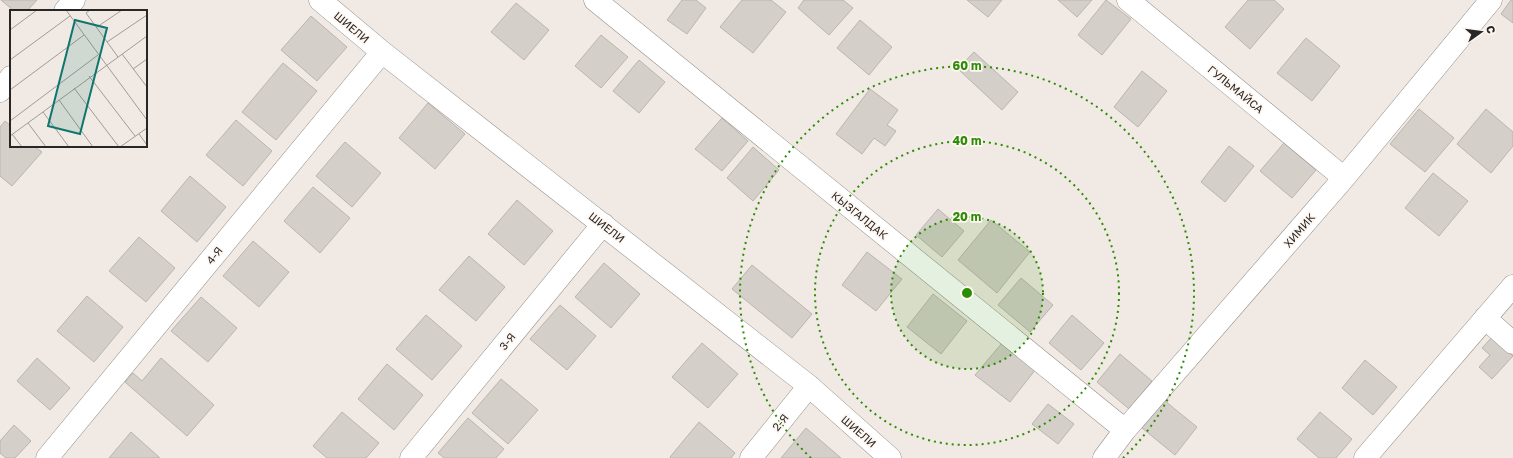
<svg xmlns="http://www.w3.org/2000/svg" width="1513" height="458" font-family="'Golos Text',sans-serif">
<rect width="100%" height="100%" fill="#f1e9e3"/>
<!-- building -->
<path fill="#d4cfc8" stroke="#bab5ae" d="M 1,0 L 37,0 L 27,11 L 14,11 Z
M 682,0 L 696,0 L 706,8 L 687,34 L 667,20 Z
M 742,0 L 771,0 L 786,12 L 753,53 L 720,27 Z
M 804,0 L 843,0 L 853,8 L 829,35 L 798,8 Z
M 967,0 L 1002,0 L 988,17 Z
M 1058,0 L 1092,0 L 1077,17 Z
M 1106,0 L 1131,19 L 1102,55 L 1078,35 Z
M 1248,0 L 1274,0 L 1284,9 L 1250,49 L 1225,27 Z
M 1511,0 L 1513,0 L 1513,23 L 1501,14 Z
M 516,3 L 549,30 L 524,60 L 491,32 Z
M 311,16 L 347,47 L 317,81 L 281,50 Z
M 860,20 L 892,47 L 869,75 L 837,48 Z
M 601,35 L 628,57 L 601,88 L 575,66 Z
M 1306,38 L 1340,66 L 1312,101 L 1277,73 Z
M 974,52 L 1018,92 L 1002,110 L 958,69 Z
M 639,60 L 665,82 L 639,113 L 613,91 Z
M 283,63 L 317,91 L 276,140 L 242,112 Z
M 1142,71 L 1167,91 L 1138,127 L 1114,107 Z
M 870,89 L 898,110 L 887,125 L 896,131 L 885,146 L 874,138 L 862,154 L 836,134 Z
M 428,103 L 465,134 L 435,169 L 399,138 Z
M 1419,109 L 1454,138 L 1425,172 L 1390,144 Z
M 1486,109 L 1513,132 L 1513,146 L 1491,173 L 1457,144 Z
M 722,118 L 748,141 L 722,171 L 695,149 Z
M 236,120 L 272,151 L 243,186 L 206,155 Z
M 5,121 L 11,126 L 11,146 L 34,146 L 42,152 L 12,186 L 0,176 L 0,127 Z
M 345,142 L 381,173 L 352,207 L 316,176 Z
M 1284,143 L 1316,170 L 1292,198 L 1260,171 Z
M 1229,146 L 1254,166 L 1225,202 L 1201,182 Z
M 753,147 L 779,170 L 753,201 L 727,178 Z
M 1433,173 L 1468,201 L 1439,236 L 1405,208 Z
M 190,176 L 226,207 L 197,242 L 161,211 Z
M 313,187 L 350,218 L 320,253 L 284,221 Z
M 517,200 L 553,231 L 524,265 L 488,234 Z
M 938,209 L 964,231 L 942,257 L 916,235 Z
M 991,220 L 1030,252 L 997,293 L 958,260 Z
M 139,237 L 175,268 L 146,302 L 109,271 Z
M 253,241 L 289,272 L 259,307 L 223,276 Z
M 867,252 L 902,279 L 876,311 L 842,285 Z
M 469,256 L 505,287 L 476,321 L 439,290 Z
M 604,263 L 640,294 L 611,328 L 575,297 Z
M 752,265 L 812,314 L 792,338 L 732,289 Z
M 1021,278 L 1053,305 L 1030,332 L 998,305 Z
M 933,294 L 967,321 L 941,354 L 907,327 Z
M 87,296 L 123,327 L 94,362 L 57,331 Z
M 201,297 L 237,328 L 208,362 L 171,331 Z
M 560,305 L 596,336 L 567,370 L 530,339 Z
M 426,315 L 462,346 L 432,380 L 396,349 Z
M 1072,315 L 1104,343 L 1081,370 L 1049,343 Z
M 1493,336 L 1513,356 L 1492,379 L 1479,367 L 1490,355 L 1482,348 Z
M 702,343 L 738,374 L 708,408 L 672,377 Z
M 1002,343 L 1036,369 L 1010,402 L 975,375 Z
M 1120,354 L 1152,381 L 1129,409 L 1097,382 Z
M 37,358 L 70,388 L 50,410 L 17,381 Z
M 161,358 L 214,405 L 187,436 L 125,382 L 133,373 L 142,381 Z
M 1365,360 L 1397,387 L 1373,415 L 1342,388 Z
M 387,364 L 423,395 L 394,430 L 358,399 Z
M 501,379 L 538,410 L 508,444 L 472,413 Z
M 1165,401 L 1197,427 L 1175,455 L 1142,428 Z
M 1048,404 L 1074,424 L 1058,444 L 1032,424 Z
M 342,412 L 379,443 L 366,458 L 327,458 L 313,446 Z
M 1320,412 L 1352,439 L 1336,458 L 1319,458 L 1297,439 Z
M 468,418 L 504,449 L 496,458 L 444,458 L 438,453 Z
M 699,422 L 735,453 L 731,458 L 671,458 L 670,457 Z
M 14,425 L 31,441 L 15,458 L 6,458 L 0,453 L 0,441 Z
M 806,428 L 841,458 L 781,458 Z
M 131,432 L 160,458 L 109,458 Z"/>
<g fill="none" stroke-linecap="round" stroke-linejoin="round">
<!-- minor casing -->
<g stroke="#968f8a" stroke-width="23">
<path id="minor" d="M 320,0 L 382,52 L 809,386 L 890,458
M 595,0 L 1125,430
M 1128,0 L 1344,178
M 65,11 L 74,0
M 0,91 L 11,77
M 1485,318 L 1513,343
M 47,458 L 382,52
M 411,458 L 603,224
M 751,458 L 809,386
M 1104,458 L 1125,430 L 1344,178 L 1491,0
M 1365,458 L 1513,286"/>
</g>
<!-- minor -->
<use href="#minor" stroke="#fff" stroke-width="22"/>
</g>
<!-- distance rings -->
<circle cx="967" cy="293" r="76" fill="#2b8d04" fill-opacity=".12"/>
<g fill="none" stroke="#2b8d04" stroke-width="2" stroke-dasharray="2 4">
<circle cx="967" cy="293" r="76"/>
<circle cx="967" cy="293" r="152"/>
<path d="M811 458A227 227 0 1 1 1123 458"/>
</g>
<g text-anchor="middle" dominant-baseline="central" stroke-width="3.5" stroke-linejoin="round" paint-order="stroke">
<!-- street labels -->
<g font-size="11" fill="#292725" stroke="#fef6f1">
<text transform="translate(352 27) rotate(40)">ШИЕЛИ</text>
<text transform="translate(1236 89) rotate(39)">ГУЛЬМАЙСА</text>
<text transform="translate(860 215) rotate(39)">КЫЗГАЛДАК</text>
<text transform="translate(607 227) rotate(38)">ШИЕЛИ</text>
<text transform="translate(1299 230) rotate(-49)">ХИМИК</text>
<text transform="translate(214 255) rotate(-51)">4-Я</text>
<text transform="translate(507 341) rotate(-51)">3-Я</text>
<text transform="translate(780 422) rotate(-51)">2-Я</text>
<text transform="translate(859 431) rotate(41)">ШИЕЛИ</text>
</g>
</g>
<!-- overview -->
<g transform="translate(10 10)">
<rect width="137" height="137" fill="#f1e9e3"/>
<path fill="none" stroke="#a19b97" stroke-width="1" d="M 56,0 L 137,110M 80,0 L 76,3 L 108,47M 87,17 L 112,0M 0,20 L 27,0M 97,32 L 137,5M 112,44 L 137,77M 0,50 L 60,6M 123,59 L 137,49M 79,66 L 125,126M 64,78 L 109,137M 0,80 L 74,25M 49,90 L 83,137M 33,102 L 59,137M 0,111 L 88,45M 18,113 L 36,137M 2,124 L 12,137M 129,124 L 137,135M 0,126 L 137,26M 110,137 L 137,118"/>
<path fill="#0f766e" fill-opacity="0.15" stroke="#0f766e" stroke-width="2" d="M 65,10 L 97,18 L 70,124 L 38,116 Z"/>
<rect width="137" height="137" fill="none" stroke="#292725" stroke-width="2"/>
</g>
<circle cx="967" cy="293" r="6" fill="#2b8d04" stroke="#fef6f1" stroke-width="2"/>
<g font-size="12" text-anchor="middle" font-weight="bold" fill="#2b8d04" stroke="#fef6f1" stroke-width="3.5" stroke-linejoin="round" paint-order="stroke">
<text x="967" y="70">60 m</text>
<text x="967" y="145">40 m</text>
<text x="967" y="221">20 m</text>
</g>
<!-- north arrow -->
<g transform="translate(1481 32) rotate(76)" stroke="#fef6f1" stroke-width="3" paint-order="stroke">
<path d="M0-3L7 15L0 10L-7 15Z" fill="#292725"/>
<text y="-6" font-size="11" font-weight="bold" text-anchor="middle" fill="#292725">С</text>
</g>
</svg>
